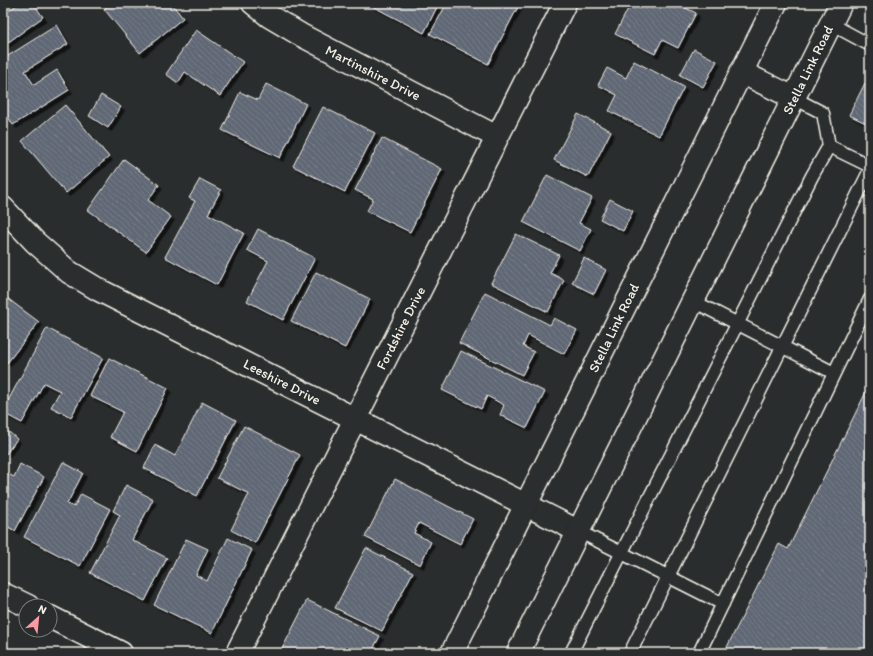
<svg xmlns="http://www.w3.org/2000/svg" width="873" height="656" font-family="Itim,sans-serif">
<defs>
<pattern id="building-back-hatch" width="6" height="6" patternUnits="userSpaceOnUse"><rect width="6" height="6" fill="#616775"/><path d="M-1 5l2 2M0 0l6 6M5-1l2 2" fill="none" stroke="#787d89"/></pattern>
<filter id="shadow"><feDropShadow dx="3.5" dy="3.5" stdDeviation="0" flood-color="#0009"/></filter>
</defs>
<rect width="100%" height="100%" fill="#2a2d2e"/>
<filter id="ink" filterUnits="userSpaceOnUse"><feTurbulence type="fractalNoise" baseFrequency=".025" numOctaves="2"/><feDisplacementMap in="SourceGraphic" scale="8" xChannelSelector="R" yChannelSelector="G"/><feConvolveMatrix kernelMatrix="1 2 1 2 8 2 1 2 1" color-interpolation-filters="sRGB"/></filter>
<g filter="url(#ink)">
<!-- building -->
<path fill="url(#building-back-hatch)" stroke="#f4f1e8" filter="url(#shadow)" d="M 20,3 L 33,3 L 43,17 L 3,46 L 3,14 Z
M 112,3 L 171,3 L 183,18 L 140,53 L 104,9 Z
M 369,3 L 439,3 L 424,33 L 368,4 Z
M 447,3 L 473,3 L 480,7 L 482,3 L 520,3 L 488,64 L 430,34 Z
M 631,3 L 676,3 L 696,13 L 678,48 L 662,40 L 655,54 L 615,34 Z
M 57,25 L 68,44 L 25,71 L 34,85 L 57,70 L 69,90 L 13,125 L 3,109 L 3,59 Z
M 196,30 L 243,62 L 220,96 L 185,72 L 178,83 L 166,74 Z
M 694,49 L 717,61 L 703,87 L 680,75 Z
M 634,61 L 684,87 L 659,136 L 609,111 L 617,95 L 598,85 L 607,68 L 626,78 Z
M 865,83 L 870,86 L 870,125 L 849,115 Z
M 266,84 L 306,104 L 280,158 L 222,130 L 240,92 L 258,100 Z
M 101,95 L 121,107 L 108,128 L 89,116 Z
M 65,105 L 109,157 L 66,193 L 22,141 Z
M 323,107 L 375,133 L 345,192 L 293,166 Z
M 578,114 L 611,131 L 588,177 L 554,160 Z
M 382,138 L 442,169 L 410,232 L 367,211 L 373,199 L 355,190 Z
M 124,159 L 159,185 L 148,200 L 171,217 L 146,252 L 88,210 Z
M 547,175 L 592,198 L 579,223 L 591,229 L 580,251 L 523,222 Z
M 200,179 L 221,190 L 208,214 L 244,233 L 217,285 L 165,257 L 195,201 L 189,198 Z
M 610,199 L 633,211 L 623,231 L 600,219 Z
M 258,229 L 315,258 L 283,320 L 247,301 L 268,261 L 247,250 Z
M 516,234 L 559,255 L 550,273 L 564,280 L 548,312 L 491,283 Z
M 584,258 L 606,270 L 594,294 L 572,283 Z
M 316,272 L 370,299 L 345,348 L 291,321 Z
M 485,292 L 550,325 L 554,318 L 577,330 L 564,354 L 528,335 L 523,346 L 534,352 L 522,375 L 459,343 Z
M 3,295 L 39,322 L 7,363 L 3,360 Z
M 47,328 L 103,358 L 71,417 L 51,407 L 60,391 L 44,383 L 22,423 L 3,413 L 3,410 Z
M 461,351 L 545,392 L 527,428 L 500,415 L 504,405 L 487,396 L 481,409 L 442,390 Z
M 109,358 L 168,388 L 137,451 L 110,437 L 123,412 L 90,396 Z
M 870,384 L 870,640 L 863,653 L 724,653 L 779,544 L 788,549 Z
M 202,402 L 236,420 L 197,496 L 144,468 L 155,445 L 175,456 Z
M 244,426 L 300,455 L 255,543 L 231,530 L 249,494 L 217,478 Z
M 3,427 L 17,439 L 6,454 L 3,452 Z
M 63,462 L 83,473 L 67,504 L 74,507 L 81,494 L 110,509 L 80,566 L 24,537 Z
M 20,464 L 44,477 L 15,531 L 3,524 L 3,471 L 14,477 Z
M 395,479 L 473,519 L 460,544 L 419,523 L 414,533 L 431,542 L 420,565 L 365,537 Z
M 126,485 L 153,499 L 132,540 L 167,558 L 145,601 L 90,573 L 120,515 L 113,511 Z
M 228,538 L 252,550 L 212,633 L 154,605 L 186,539 L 208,549 L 196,575 L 207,581 Z
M 366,548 L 413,572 L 382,631 L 335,608 Z
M 307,600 L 380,636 L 371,653 L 280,653 Z"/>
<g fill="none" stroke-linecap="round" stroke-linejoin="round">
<!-- lane casing -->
<g stroke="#f4f1e8" stroke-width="15">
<path id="lane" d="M 831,24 L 870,45
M 794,98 L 823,113 L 829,146 L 870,166
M 693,301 L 834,373
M 578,531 L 723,604
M 571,653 L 812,176 L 829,146
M 630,653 L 870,170
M 699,653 L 870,299"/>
</g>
<!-- street casing -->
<g stroke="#f4f1e8" stroke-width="25">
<path id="street" d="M 253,3 L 269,16 L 301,35 L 497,137
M 3,208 L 35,242 L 69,272 L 99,290 L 578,531
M 3,594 L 28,606
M 50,617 L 121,653
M 237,653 L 565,3"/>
</g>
<!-- secondary casing -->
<g stroke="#f4f1e8" stroke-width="25">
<path id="secondary" d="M 741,72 L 794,98
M 452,653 L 776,3
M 518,653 L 841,3"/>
</g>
<!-- lane -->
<use href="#lane" stroke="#2a2d2e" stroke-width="12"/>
<!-- street -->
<use href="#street" stroke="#2a2d2e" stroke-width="22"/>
<!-- secondary -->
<use href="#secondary" stroke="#2a2d2e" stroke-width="22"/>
</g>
</g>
<g text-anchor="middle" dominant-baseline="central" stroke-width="3.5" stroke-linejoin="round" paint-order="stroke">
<!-- street labels -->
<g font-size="14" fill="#f4f1e8" stroke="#2a2d2e">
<text transform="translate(808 70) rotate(-64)">Stella Link Road</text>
<text transform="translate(373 73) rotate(27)">Martinshire Drive</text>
<text transform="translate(401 328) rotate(-63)">Fordshire Drive</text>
<text transform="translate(614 328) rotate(-64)">Stella Link Road</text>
<text transform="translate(282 382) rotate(27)">Leeshire Drive</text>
</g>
</g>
<!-- margin -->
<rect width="873" height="656" fill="none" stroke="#2a2d2e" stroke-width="16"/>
<rect x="8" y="8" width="857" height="640" fill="none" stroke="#f4f1e8" stroke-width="1.5" filter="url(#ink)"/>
<!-- north arrow -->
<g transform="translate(38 618) rotate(27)"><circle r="19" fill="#2a2d2e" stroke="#7b7b78"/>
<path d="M0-3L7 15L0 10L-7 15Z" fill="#ff9aa2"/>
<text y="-6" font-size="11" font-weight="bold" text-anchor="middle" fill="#f4f1e8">N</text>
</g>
</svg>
